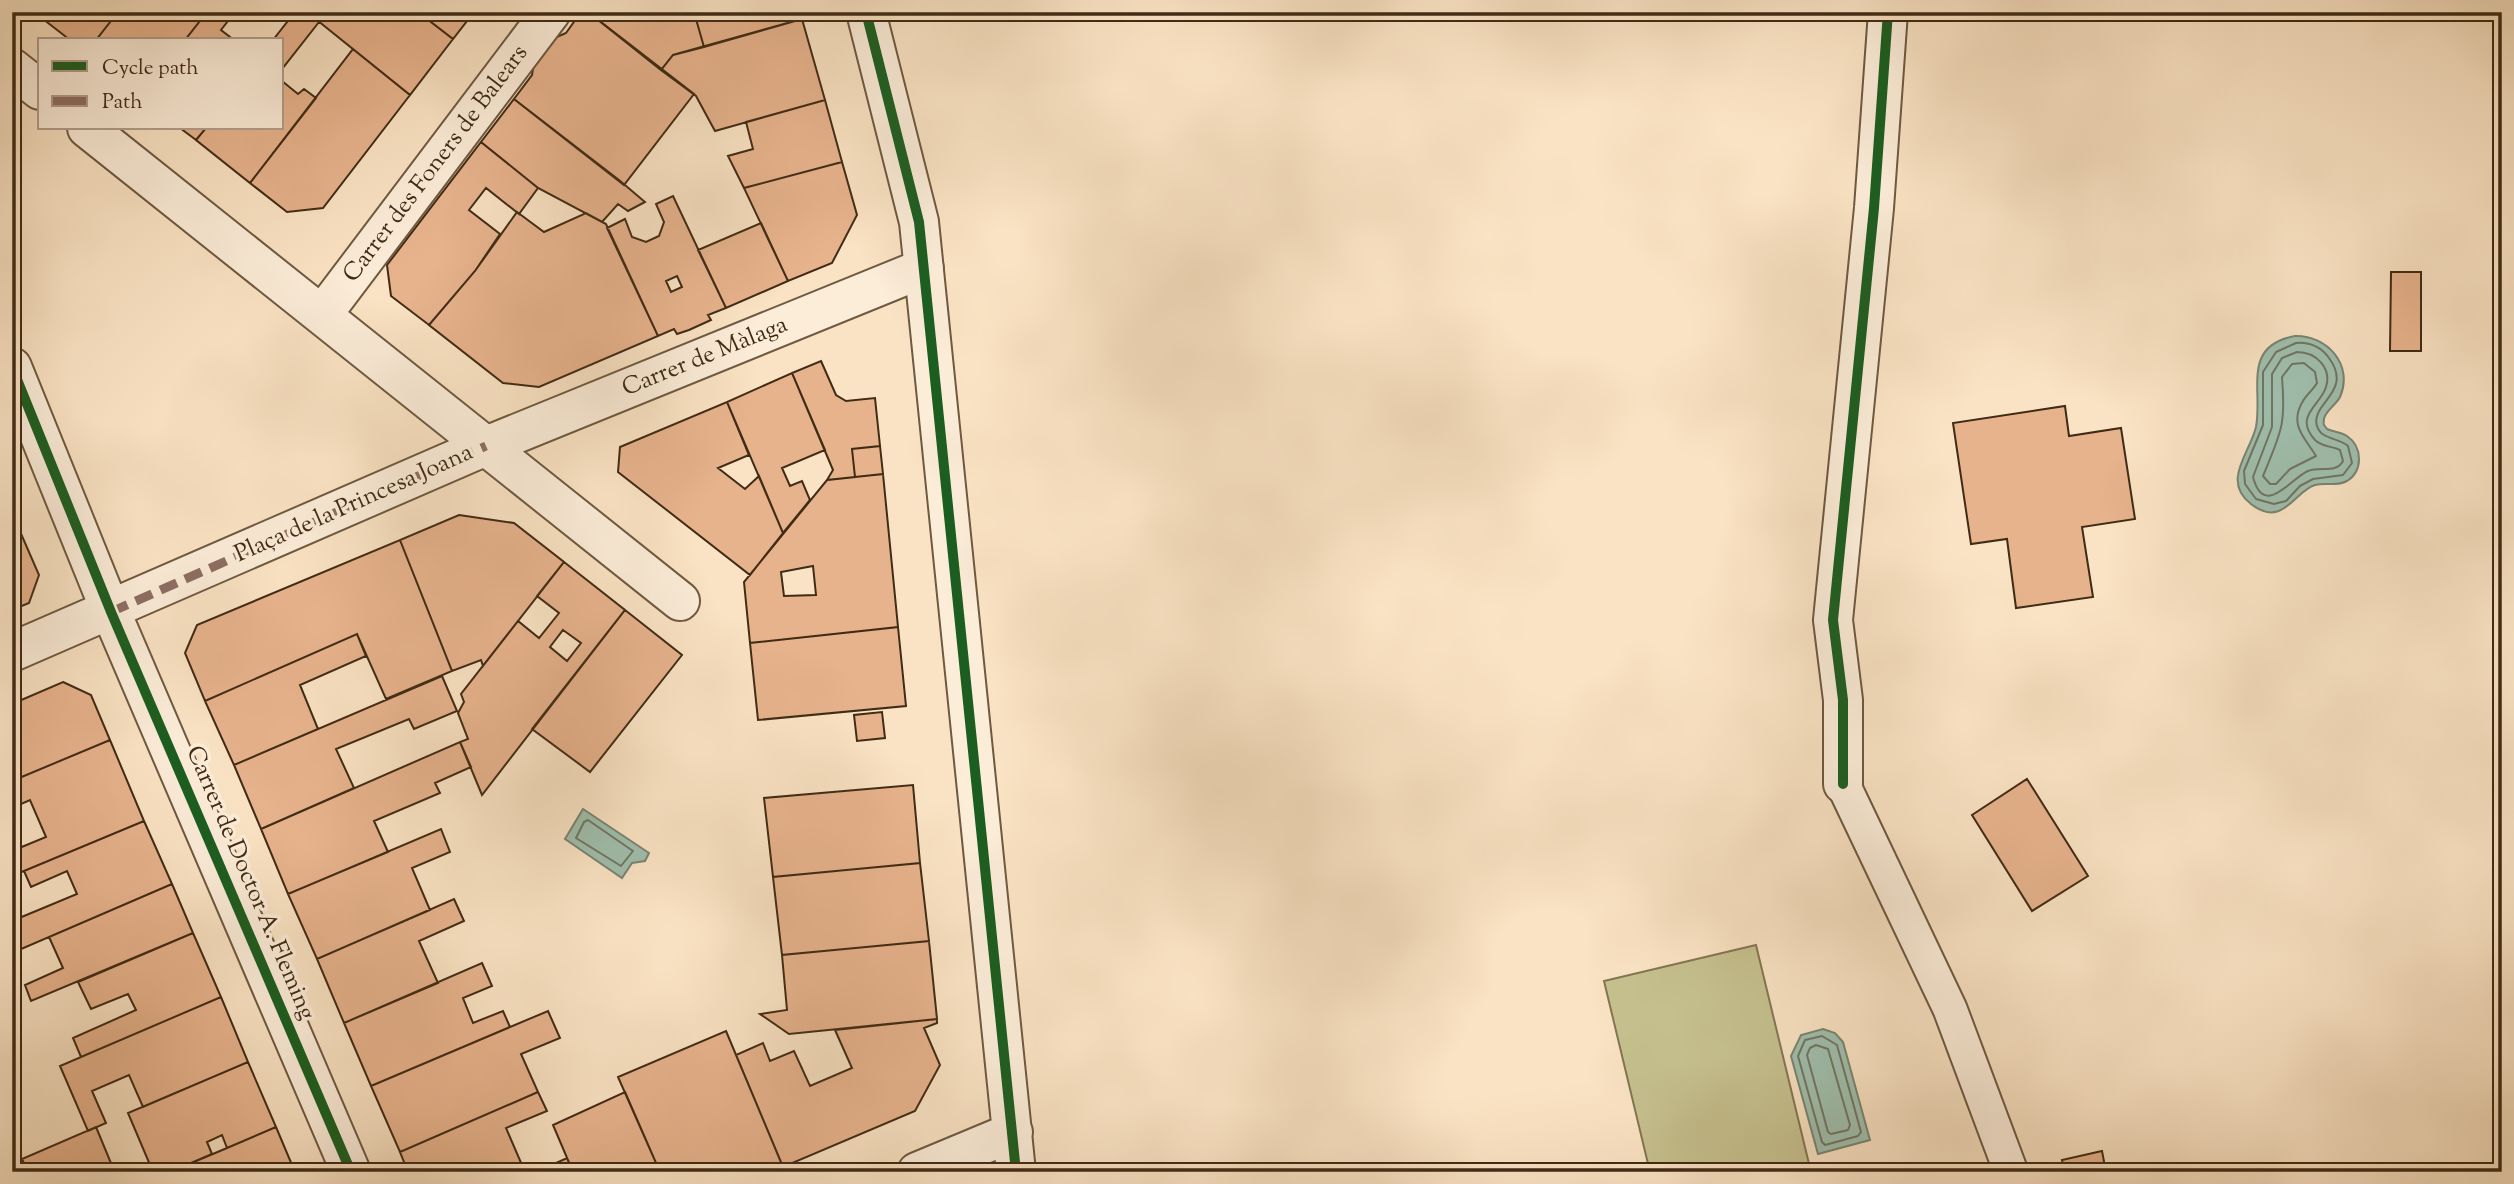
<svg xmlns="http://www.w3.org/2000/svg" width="2514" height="1184" font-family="'Sorts Mill Goudy',serif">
<rect width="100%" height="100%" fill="#fae3c4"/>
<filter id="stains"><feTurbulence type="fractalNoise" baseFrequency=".00286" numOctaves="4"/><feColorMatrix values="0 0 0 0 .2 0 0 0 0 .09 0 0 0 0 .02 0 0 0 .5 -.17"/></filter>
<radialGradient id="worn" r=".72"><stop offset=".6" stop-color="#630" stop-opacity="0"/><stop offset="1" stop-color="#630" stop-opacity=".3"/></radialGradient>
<!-- green -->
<path fill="#c6c18f" stroke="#837652" stroke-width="2" d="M 1756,945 L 1811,1172 L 1650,1172 L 1604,981 Z"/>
<!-- water -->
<path fill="#9fbfae" stroke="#798471" stroke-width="2" d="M 2295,336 C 2327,335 2354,365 2340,397 C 2336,405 2325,411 2324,419 C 2323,425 2324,425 2327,429 C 2334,432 2341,432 2347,436 C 2363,447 2363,471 2347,481 C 2336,487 2326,482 2315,485 C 2294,491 2283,529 2251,504 C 2221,481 2250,453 2256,427 C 2263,390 2241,346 2295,336 Z
M 583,809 L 649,853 L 645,861 L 632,863 L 622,878 L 565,839 Z
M 1823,1029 L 1835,1033 L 1843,1042 L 1870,1140 L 1818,1154 L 1791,1056 L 1801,1035 Z"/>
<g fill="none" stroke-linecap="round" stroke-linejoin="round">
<!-- shore -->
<path stroke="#707562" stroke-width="2" d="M 2296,343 C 2309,342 2321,347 2329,358 C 2354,392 2310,403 2317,426 C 2321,440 2338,437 2348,446 L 2352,463 L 2343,475 L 2313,479 L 2300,486 L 2286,501 L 2274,504 L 2256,499 L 2245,484 L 2244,471 L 2263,425 L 2263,372 L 2276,352 Z
M 2297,352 C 2316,352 2332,368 2326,387 C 2321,405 2293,416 2315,440 C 2322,447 2332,446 2340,450 L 2343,461 C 2336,474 2320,466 2308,471 C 2291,478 2264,519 2253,477 L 2272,427 L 2272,374 L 2282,358 Z
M 2304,363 L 2315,372 L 2317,383 C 2313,390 2307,394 2303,401 C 2288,425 2306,439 2316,456 L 2290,469 L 2276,484 L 2270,484 L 2263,476 C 2281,432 2286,426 2282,377 L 2292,364 Z
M 588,820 L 633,851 L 621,866 L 576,838 L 584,822 Z
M 1822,1036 L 1837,1045 L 1861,1132 L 1858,1136 L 1825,1145 L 1822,1142 L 1798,1056 L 1805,1040 Z
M 1816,1045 L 1828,1049 L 1850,1125 L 1848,1130 L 1831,1134 L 1828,1132 L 1807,1055 L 1810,1048 Z"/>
</g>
<!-- building -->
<path fill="#e7b38d" stroke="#402b15" stroke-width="2" fill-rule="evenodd" d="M 34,12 L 118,12 L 96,40 L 70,40 Z
M 118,12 L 207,12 L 185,40 L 96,40 Z
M 207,12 L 235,12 L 221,30 L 234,40 L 185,40 Z
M 295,12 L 307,12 L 319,22 L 282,69 L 282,40 L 273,40 Z
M 307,12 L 418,12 L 453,39 L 410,95 Z
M 418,12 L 474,12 L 453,39 Z
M 581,12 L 588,12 L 694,94 L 624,185 L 514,99 L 532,75 L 534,62 L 550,40 L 566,33 Z
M 588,12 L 694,12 L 704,47 L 673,55 L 661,70 Z
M 694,12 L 800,12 L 802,19 L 704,47 Z
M 802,19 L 825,100 L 715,131 L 696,96 L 661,70 L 673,55 Z
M 353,49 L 410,95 L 323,208 L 287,212 L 250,183 Z
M 282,81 L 298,94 L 304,89 L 316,98 L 250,183 L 196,140 L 206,128 L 282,128 Z
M 514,99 L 619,180 L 645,202 L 628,211 L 618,204 L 602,222 L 538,188 L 481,142 Z
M 825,100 L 842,162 L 744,188 L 728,156 L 753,149 L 746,122 Z
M 180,128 L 206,128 L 196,140 Z
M 481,142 L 538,188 L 519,214 L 486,188 L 469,210 L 500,234 L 475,271 L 429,325 L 391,296 L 387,265 Z
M 842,162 L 857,215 L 832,263 L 788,281 L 744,188 Z
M 673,196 L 726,308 L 708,315 L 711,320 L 689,330 L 677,334 L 674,329 L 658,336 L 607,228 L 625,219 L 632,237 L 646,242 L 659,236 L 664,222 L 656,204 ZM 677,276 L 682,287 L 671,292 L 666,281 Z
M 517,212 L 544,232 L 586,213 L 606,224 L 658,336 L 539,387 L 503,383 L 429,325 L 475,271 Z
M 761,223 L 788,281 L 726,308 L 698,250 Z
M 2391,272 L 2421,272 L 2421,351 L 2390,351 Z
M 821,361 L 836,395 L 846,401 L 875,398 L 880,446 L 852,449 L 855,477 L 827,480 L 833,470 L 792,373 Z
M 792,373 L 825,450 L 782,468 L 790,486 L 802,481 L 810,500 L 783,533 L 727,402 Z
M 727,402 L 749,455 L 718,468 L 745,489 L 759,476 L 783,533 L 750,575 L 618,472 L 620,447 Z
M 2065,406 L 2069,436 L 2121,428 L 2135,519 L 2082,527 L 2093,597 L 2016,608 L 2007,539 L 1971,544 L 1953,423 Z
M 880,446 L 883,474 L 855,477 L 852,449 Z
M 883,474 L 898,627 L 750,643 L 744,582 L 827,480 ZM 813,566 L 816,595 L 784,596 L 781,572 Z
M 12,513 L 39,575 L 29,603 L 12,610 Z
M 459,515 L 514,523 L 564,562 L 483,666 L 481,660 L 452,671 L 400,540 Z
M 400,540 L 452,671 L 386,699 L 357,634 L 205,701 L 185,653 L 197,625 Z
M 564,562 L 625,610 L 482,795 L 460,742 L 468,739 L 458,713 L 464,702 L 461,694 L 518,621 L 539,638 L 559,613 L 537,596 ZM 563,630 L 581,643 L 567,661 L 550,647 Z
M 625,610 L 682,655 L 590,772 L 532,729 Z
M 898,627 L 906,706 L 758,720 L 750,643 Z
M 357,634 L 366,656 L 300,685 L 318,729 L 234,765 L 205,701 Z
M 442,676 L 457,711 L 414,729 L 409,719 L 336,749 L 354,788 L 261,829 L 234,765 Z
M 63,682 L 91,695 L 110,740 L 12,781 L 12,704 Z
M 882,712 L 885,738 L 857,741 L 854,715 Z
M 110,740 L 144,821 L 12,876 L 12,851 L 46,837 L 30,800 L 12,808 L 12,781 Z
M 460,742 L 471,767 L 435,783 L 440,793 L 374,821 L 388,852 L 288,894 L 261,829 Z
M 2027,779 L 2088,876 L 2032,911 L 1972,815 Z
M 913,785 L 920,863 L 773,877 L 764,798 Z
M 144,821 L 172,884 L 12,953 L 12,921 L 77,894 L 67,871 L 31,887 L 24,871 Z
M 441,829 L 450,852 L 412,868 L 430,910 L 317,959 L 288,894 Z
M 920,863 L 929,941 L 782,955 L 773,877 Z
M 172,884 L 193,933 L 31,1001 L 25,985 L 63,968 L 49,937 Z
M 454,899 L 464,921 L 419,941 L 438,983 L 344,1023 L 317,959 Z
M 193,933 L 221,997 L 81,1057 L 73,1038 L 136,1010 L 128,994 L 91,1009 L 78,982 Z
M 929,941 L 937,1019 L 789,1034 L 760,1014 L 787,1010 L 782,955 Z
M 482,963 L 492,986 L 463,998 L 473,1023 L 503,1011 L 510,1027 L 371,1086 L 344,1023 Z
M 221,997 L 248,1062 L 143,1107 L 129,1075 L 92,1091 L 106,1123 L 88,1131 L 60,1066 Z
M 548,1011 L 560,1038 L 521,1054 L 538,1092 L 400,1152 L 371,1086 Z
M 937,1019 L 937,1023 L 924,1028 L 940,1065 L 915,1111 L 783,1167 L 736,1055 L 763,1043 L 770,1061 L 794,1051 L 810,1086 L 852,1068 L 835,1030 Z
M 726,1031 L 783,1167 L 773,1172 L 660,1172 L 618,1077 Z
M 248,1062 L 276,1127 L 227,1148 L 222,1135 L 207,1142 L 212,1154 L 170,1172 L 153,1172 L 128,1113 Z
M 538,1092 L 547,1111 L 506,1128 L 525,1172 L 408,1172 L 400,1152 Z
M 625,1092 L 660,1172 L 573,1172 L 553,1125 Z
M 96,1127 L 113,1168 L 103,1172 L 28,1172 L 22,1159 Z
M 276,1127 L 295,1172 L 170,1172 L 227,1148 Z
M 2102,1151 L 2106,1172 L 2064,1172 L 2062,1160 Z
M 567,1158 L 573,1172 L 536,1172 Z"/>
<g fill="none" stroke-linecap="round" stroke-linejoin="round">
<!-- lane casing -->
<g stroke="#6e5941" stroke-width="37">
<path id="lane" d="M 1843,784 L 1950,1009 L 2011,1172"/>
</g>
<!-- street casing -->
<g stroke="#6e5941" stroke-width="42">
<path id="street" d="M 866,12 L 919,222 L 1016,1172
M 12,68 L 40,90
M 87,128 L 680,601
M 322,315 L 551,12
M 12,367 L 111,612 L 351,1172
M 12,652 L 486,446 L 924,268
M 1843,784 L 1843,700 L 1833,620 L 1874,208 L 1888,12
M 917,1172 L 1013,1132"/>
</g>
<!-- lane -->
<use href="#lane" stroke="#fcedd9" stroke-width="33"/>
<!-- street -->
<use href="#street" stroke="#fcedd9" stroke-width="38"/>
<!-- quiet -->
<path stroke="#8d6e63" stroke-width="9" stroke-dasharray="18 9" stroke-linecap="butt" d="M 111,612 L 486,446"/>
<!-- cycleway casing -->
<g stroke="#fcedd9" stroke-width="15">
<path id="cycleway" d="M 866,12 L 919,222 L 1016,1172
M 12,367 L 111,612 L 351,1172
M 1843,784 L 1843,700 L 1833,620 L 1874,208 L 1888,12"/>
</g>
<!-- cycleway -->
<use href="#cycleway" stroke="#1b5e20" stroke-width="10"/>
</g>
<g text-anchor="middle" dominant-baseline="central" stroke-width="7" stroke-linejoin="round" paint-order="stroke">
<!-- street labels -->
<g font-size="24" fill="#402b15" stroke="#fcedd9">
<text transform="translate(436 164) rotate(-53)">Carrer des Foners de Balears</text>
<text transform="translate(705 357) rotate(-22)">Carrer de Màlaga</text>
<text transform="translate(354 504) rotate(-24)">Plaça de la Princesa Joana</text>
<text transform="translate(250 883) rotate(67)">Carrer de Doctor A. Fleming</text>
</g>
</g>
<!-- margin -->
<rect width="2514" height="1184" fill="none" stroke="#fae3c4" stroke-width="42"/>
<rect x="14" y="14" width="2486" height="1156" fill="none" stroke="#402b15" stroke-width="3.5"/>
<rect x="21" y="21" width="2472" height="1142" fill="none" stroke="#402b15" stroke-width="2"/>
<!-- legend -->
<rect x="38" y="38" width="245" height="91" fill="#fcedd9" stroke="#b19f8b" stroke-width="2"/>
<rect x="52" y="61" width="35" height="10" fill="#1b5e20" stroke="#b19f8b" stroke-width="2"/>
<text x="102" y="74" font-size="21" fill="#402b15">Cycle path</text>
<rect x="52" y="96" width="35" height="10" fill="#8d6e63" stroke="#b19f8b" stroke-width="2"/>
<text x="102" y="108" font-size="21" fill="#402b15">Path</text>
<rect width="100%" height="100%" filter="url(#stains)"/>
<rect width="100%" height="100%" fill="url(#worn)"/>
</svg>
